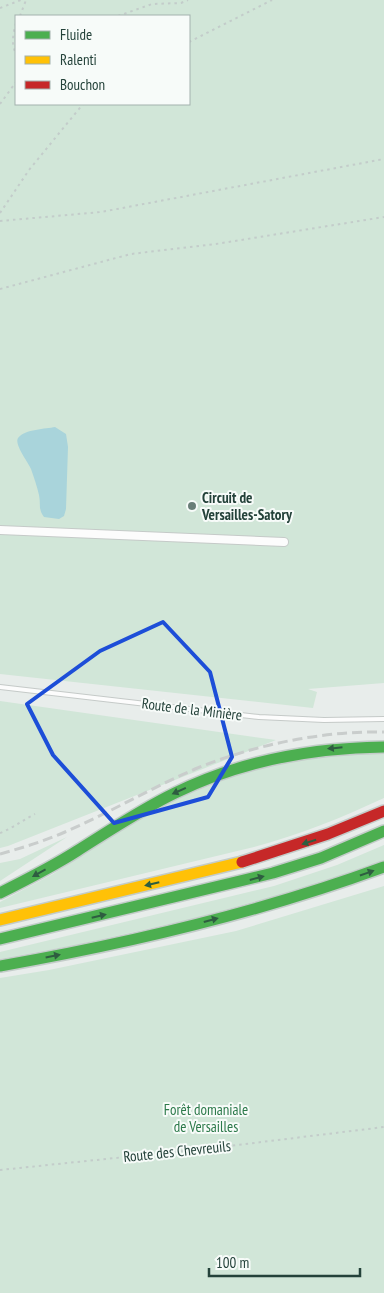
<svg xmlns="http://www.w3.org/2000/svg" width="384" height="1293" font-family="'PT Sans Narrow',sans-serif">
<rect width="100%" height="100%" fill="#e8edeb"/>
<!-- green -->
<path fill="#d1e6d8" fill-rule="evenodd" d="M 0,0 L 384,0 L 384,683 L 308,689 L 317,692 L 313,708 L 0,674 ZM 16,16 L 189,16 L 189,104 L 16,104 Z
M 0,701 L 276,740 L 8,846 L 0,848 Z
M 384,752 L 384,798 C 341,818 299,835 254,847 L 0,908 L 0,902 L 53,874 L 152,811 L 193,792 L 250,770 L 317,756 Z
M 67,837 L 0,881 L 0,863 L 20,859 Z
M 384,845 L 384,860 L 308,887 L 192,919 L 76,945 L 0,959 L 0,952 L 274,886 L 337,865 Z
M 384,886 L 384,1293 L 0,1293 L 0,978 L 49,970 L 236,931 Z"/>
<!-- water -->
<path fill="#a9d4db" d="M 55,427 L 66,434 L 68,447 L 66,509 L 64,516 L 59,519 L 44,517 C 38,509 41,505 39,495 C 37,486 34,478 31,469 C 28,462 14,444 18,438 C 25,429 46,429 55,427 Z"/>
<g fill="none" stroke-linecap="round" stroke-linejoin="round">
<!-- lane casing -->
<g stroke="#c5cac8" stroke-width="6">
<path id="lane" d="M 0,687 L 259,717 L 324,720 L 384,719"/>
</g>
<!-- street casing -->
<g stroke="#c5cac8" stroke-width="10">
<path id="street" d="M 0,530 L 284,542"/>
</g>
<!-- fast casing -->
<g stroke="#c3ccc9" stroke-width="14">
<path id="fast" d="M 0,893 C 26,880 52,867 77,851 C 109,831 140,810 175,793 C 240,761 311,748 384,747
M 0,939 L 273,873 L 321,858 L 384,831
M 0,966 C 131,943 259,913 384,867"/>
</g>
<!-- slow casing -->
<g stroke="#c3ccc9" stroke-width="14">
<path id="slow" d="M 0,920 L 242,862"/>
</g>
<!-- jam casing -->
<g stroke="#c3ccc9" stroke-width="14">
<path id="jam" d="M 242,862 L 328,834 L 384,811"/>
</g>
<!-- path -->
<path stroke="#c3ccca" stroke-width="2" stroke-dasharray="2.5 4" stroke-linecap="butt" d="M 0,8 L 21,0
M 20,16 L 26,0
M 118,16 L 152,4 L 181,3 L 188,0
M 16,23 C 13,34 11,44 16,54
M 189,42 L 272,0
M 0,104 L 16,82
M 0,213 L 29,170 L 83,104
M 0,221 L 101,212 L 384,159
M 0,289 L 131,254 L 216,244 L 384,217
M 0,833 C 13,828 23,820 35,814
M 0,1170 L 221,1147 L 384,1127"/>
<!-- lane -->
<use href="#lane" stroke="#fcfcfc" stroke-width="4"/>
<!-- street -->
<use href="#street" stroke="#fcfcfc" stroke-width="8"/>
<!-- fast -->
<use href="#fast" stroke="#4caf50" stroke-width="11"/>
<!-- slow -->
<use href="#slow" stroke="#ffc107" stroke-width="11"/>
<!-- jam -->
<use href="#jam" stroke="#c62828" stroke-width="11"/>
<!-- rail -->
<path stroke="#c9cdcc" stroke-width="3" stroke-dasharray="10 5" stroke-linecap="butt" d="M 0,854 C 22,848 44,841 65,832 C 109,813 151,788 195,769 C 254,745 320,731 384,732"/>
</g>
<!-- one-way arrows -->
<defs><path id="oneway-solid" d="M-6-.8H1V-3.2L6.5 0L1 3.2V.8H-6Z" transform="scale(1.25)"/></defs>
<g fill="#2e5d40">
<use href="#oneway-solid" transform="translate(335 748) rotate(174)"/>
<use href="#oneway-solid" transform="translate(179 791) rotate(156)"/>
<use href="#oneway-solid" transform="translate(309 842) rotate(162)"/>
<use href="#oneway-solid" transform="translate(39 873) rotate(151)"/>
<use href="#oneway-solid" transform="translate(367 873) rotate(-19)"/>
<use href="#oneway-solid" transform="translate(257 878) rotate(-15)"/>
<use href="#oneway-solid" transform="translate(152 884) rotate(167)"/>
<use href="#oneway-solid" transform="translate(99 916) rotate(-13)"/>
<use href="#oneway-solid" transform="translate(211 920) rotate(-15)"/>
<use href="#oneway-solid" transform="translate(53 956) rotate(-11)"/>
</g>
<!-- marked area -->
<path fill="none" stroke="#1d4ed8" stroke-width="4" stroke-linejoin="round" d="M 163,622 L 210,672 L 232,757 L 208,797 L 114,823 L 53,755 L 27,704 L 100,651 Z"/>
<!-- markers -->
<circle fill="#697e78" stroke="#f7fbf9" stroke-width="2" cx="192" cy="506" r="5"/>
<g text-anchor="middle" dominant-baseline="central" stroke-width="4" stroke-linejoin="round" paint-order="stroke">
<!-- poi labels -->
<g font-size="15" font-weight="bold" fill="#24423a" stroke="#f7fbf9" text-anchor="start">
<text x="202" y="497">Circuit de<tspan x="202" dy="17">Versailles-Satory</tspan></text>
</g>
<!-- street labels -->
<g font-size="15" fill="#24423a" stroke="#f7fbf9">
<text transform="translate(192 709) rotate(7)">Route de la Minière</text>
<text transform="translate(177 1151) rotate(-6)">Route des Chevreuils</text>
</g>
<!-- park labels -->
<g font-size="15" fill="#2d7a4b" stroke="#f7fbf9">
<text x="206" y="1109">Forêt domaniale<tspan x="206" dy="17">de Versailles</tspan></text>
</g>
</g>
<!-- legend -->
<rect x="15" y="15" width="175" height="90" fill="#f7fbf9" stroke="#a3b1ad"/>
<rect x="25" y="31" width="25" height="8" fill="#4caf50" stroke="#a3b1ad"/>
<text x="60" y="40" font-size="15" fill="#24423a">Fluide</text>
<rect x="25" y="56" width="25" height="8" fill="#ffc107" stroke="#a3b1ad"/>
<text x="60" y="65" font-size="15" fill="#24423a">Ralenti</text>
<rect x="25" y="81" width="25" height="8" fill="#c62828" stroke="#a3b1ad"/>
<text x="60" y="90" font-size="15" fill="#24423a">Bouchon</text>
<!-- scale -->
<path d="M209 1268v8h151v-8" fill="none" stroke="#24423a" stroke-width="2.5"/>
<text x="216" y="1268" font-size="15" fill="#24423a" stroke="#f7fbf9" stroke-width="4" paint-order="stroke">100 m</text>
</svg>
